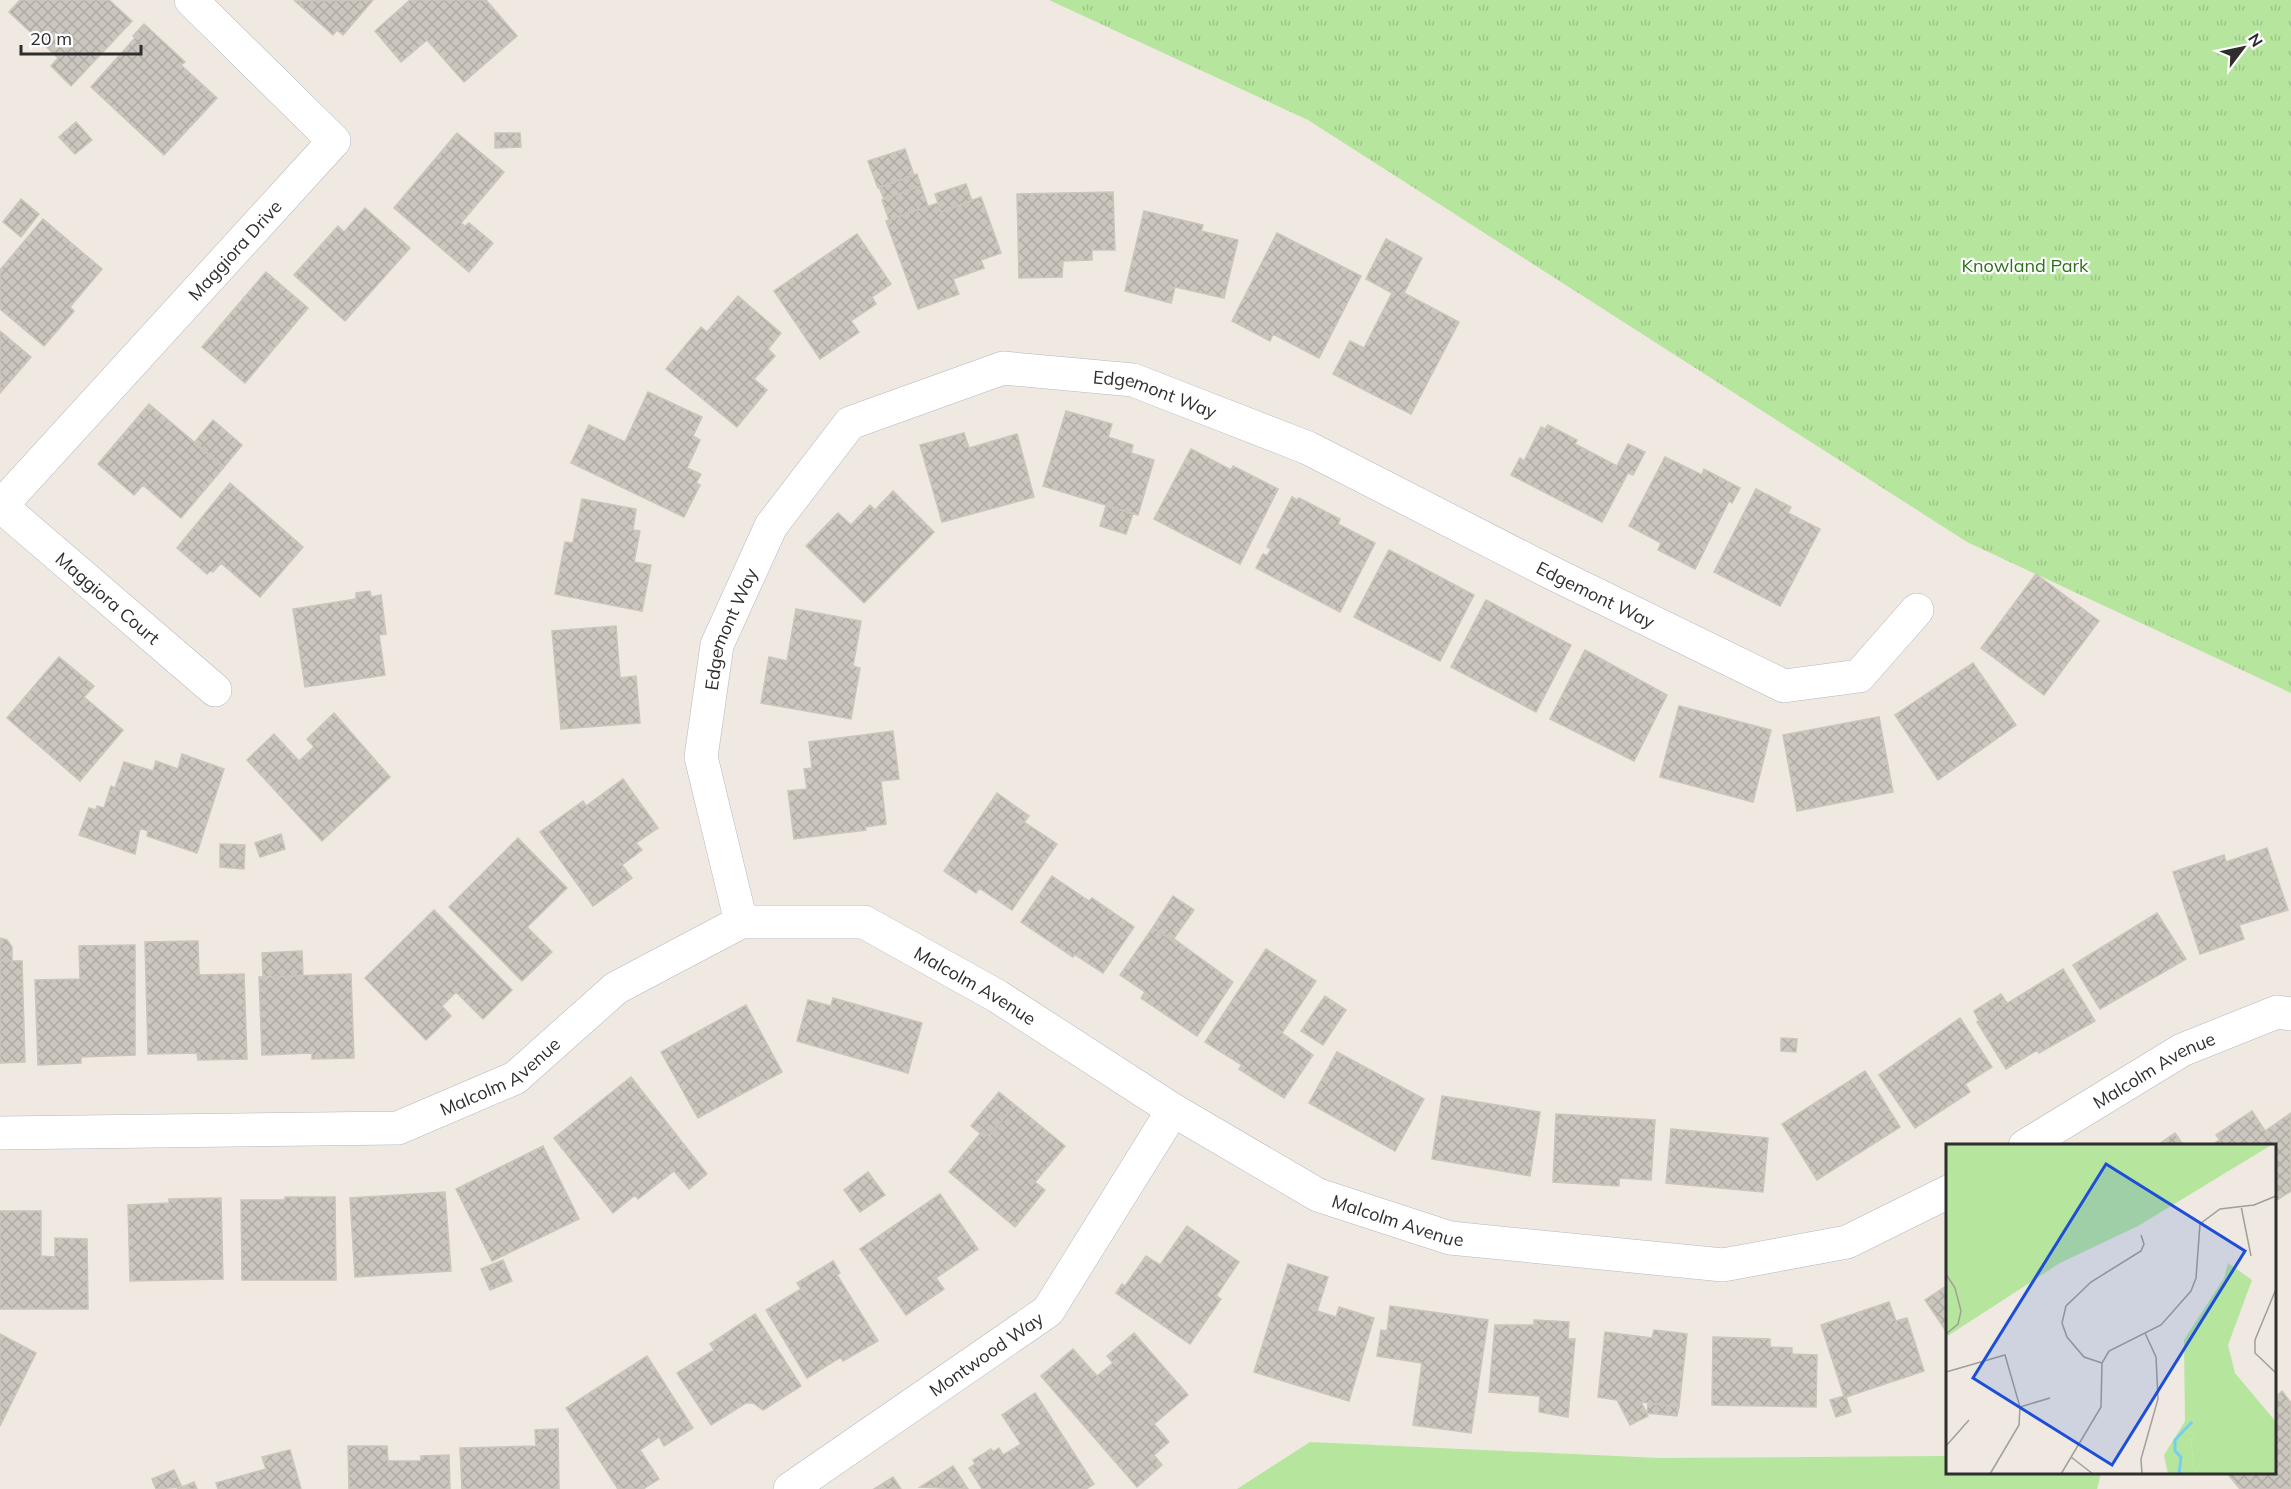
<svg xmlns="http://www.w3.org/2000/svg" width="2291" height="1489" font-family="Mulish,sans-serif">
<defs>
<pattern id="park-tufts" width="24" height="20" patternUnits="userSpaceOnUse" patternTransform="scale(1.5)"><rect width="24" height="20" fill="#b6e59e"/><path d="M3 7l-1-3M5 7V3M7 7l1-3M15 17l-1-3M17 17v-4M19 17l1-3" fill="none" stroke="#9dc588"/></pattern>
<pattern id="building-cross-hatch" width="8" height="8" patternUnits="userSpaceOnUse" patternTransform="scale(1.5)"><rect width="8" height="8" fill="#cbc7bf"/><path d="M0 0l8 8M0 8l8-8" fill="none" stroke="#afaba4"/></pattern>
</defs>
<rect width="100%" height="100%" fill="#efe9e1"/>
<!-- grass -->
<path fill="#b6e59e" d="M 1310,1442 L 1659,1458 L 1947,1456 L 1948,1472 L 2101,1473 L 2097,1489 L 1237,1489 Z"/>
<!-- park -->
<path fill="url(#park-tufts)" d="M 1049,0 L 2291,0 L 2291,693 L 1967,542 L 1308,120 Z"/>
<!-- building -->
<path fill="url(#building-cross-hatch)" stroke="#cbc5ba" stroke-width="1.5" d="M 20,0 L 109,0 L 132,21 L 71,86 L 51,66 L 58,58 L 9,12 Z
M 373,0 L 343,35 L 337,30 L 333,35 L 295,1 Z
M 410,0 L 486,0 L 517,36 L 464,82 L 427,40 L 401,62 L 375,31 Z
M 144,24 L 185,62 L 181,65 L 217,98 L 164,155 L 91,87 L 135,38 L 133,36 Z
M 76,122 L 92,140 L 75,154 L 59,137 Z
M 457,133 L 504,172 L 461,223 L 465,226 L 469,223 L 493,243 L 469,272 L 394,208 Z
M 495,133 L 520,133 L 521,147 L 495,148 Z
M 905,149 L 914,175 L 878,188 L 868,161 Z
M 917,174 L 921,186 L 884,199 L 879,187 Z
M 966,184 L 972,201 L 941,212 L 935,194 Z
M 921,186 L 928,206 L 889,220 L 882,200 Z
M 1113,192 L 1115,250 L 1092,250 L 1092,260 L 1063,261 L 1062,277 L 1019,278 L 1017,194 Z
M 981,197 L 1001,253 L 981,260 L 984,268 L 953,279 L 959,294 L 918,309 L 886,221 L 938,203 L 941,212 Z
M 21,199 L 39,214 L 21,237 L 3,222 Z
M 365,208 L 410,248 L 345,321 L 294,275 L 338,226 L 344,232 Z
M 1144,211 L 1203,225 L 1201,231 L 1238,240 L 1224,298 L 1175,287 L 1171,303 L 1125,291 Z
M 43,219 L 102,269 L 70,307 L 74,311 L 44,346 L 0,309 L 0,270 Z
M 1277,233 L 1361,276 L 1319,358 L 1273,334 L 1270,341 L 1232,321 Z
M 857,234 L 891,284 L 872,297 L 876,304 L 851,321 L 859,332 L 820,359 L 774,291 Z
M 1386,239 L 1422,258 L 1404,293 L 1459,322 L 1411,414 L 1333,374 L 1350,341 L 1364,348 L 1392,293 L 1366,279 Z
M 266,272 L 308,308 L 245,383 L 202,347 Z
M 738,296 L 781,333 L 768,349 L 775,356 L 754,379 L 767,390 L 737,427 L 666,369 L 701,327 L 707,332 Z
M 0,331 L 31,357 L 0,393 Z
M 648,392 L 702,417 L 693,436 L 700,440 L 687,468 L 701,474 L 696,483 L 700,485 L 684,517 L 571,463 L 589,425 L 625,442 Z
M 149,404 L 224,467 L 181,518 L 143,485 L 134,495 L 98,464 Z
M 1066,411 L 1112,424 L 1108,437 L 1133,445 L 1131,453 L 1154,460 L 1138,515 L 1043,486 Z
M 213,420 L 242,445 L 224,467 L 194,443 Z
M 1548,425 L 1577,440 L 1575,444 L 1617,466 L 1628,444 L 1645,452 L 1633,475 L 1628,473 L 1602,522 L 1511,475 L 1520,458 L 1524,461 L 1541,427 L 1545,429 Z
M 964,433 L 969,448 L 1017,434 L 1034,497 L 942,522 L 920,445 Z
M 1191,449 L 1231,470 L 1233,466 L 1278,489 L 1240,564 L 1154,519 Z
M 1665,457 L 1702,475 L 1704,469 L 1740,488 L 1732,503 L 1729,501 L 1695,569 L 1658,550 L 1661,543 L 1629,526 Z
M 230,483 L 303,547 L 260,597 L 221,563 L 213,572 L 210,571 L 207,574 L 177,548 Z
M 1756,489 L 1791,507 L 1788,513 L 1820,529 L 1780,606 L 1714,572 Z
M 893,491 L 934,532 L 864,603 L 806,546 L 838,513 L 851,525 L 870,505 L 875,510 Z
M 1292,497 L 1297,500 L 1299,498 L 1340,519 L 1338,524 L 1375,543 L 1340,612 L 1256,568 L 1263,554 L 1267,556 L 1271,549 L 1267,547 Z
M 582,499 L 636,509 L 633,530 L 640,531 L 634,562 L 651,565 L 642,611 L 555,594 L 565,542 L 573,543 Z
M 1106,506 L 1133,514 L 1126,534 L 1100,526 Z
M 1389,550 L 1474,595 L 1440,661 L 1354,617 Z
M 2036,574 L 2099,621 L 2044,695 L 1981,648 Z
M 370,591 L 371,597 L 381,595 L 386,634 L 379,635 L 385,675 L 305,687 L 293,609 L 356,599 L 356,593 Z
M 1486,600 L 1571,645 L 1536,712 L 1451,667 Z
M 796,609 L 861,621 L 853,666 L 860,668 L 851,719 L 761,703 L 769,657 L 787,661 Z
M 616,626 L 620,678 L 636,676 L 640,723 L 561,729 L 552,631 Z
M 1585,650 L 1667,695 L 1634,761 L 1550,719 Z
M 59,657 L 94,686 L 84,697 L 123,730 L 80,781 L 7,718 Z
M 1973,663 L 2016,725 L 1938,780 L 1895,715 Z
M 1679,706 L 1771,730 L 1753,802 L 1660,777 Z
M 334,713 L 390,777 L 322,841 L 247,760 L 274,734 L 299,761 L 314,747 L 307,739 Z
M 1879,717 L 1893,792 L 1797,811 L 1783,735 Z
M 893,731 L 899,779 L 881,781 L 886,824 L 865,827 L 866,830 L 794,839 L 788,791 L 807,789 L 804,769 L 812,768 L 809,742 Z
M 182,754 L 224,769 L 197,853 L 147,836 L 148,831 L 140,828 L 135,854 L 79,835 L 89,808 L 96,810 L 97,806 L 104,808 L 111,786 L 115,788 L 124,762 L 153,771 L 156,761 L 178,769 Z
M 623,779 L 658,828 L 636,843 L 642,850 L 622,865 L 632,878 L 593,906 L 540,832 L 583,801 L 586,806 Z
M 997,793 L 1029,816 L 1024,822 L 1057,844 L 1012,910 L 979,888 L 976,893 L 944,871 Z
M 281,834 L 285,849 L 260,857 L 255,843 Z
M 518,838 L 567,888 L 527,927 L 552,952 L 522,981 L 449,907 Z
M 220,844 L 245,845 L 244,869 L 220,867 Z
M 2267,848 L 2288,910 L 2239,925 L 2244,939 L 2200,954 L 2173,872 L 2224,855 L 2226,862 Z
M 1052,876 L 1089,901 L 1092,898 L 1134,927 L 1103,973 L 1074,954 L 1073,957 L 1021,922 Z
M 1173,896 L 1194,910 L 1172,941 L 1153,927 Z
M 434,910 L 512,990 L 483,1019 L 456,992 L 442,1006 L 451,1016 L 426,1040 L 365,978 Z
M 2157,913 L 2186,959 L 2100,1009 L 2073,965 Z
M 1153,927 L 1172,941 L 1174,939 L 1233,982 L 1197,1036 L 1141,998 L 1145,992 L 1120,975 Z
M 0,938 L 7,940 L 12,947 L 12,961 L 0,961 Z
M 198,941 L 199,975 L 244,974 L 247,1059 L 198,1060 L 197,1053 L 148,1054 L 145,942 Z
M 135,945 L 135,1055 L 81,1057 L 81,1063 L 38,1065 L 35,980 L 80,979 L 79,946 Z
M 1266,949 L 1316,981 L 1282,1033 L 1313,1055 L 1284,1098 L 1239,1069 L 1242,1065 L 1205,1042 Z
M 302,951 L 303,976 L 263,977 L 262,953 Z
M 0,961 L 22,961 L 25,1062 L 0,1063 Z
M 2063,969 L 2095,1021 L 2039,1053 L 2037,1050 L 2006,1069 L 1977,1022 Z
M 351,974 L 354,1058 L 312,1059 L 312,1053 L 262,1055 L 259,977 Z
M 2001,994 L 2007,1003 L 1979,1021 L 1974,1011 Z
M 1325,996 L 1346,1010 L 1323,1045 L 1301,1031 Z
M 833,998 L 922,1023 L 908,1073 L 797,1041 L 808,1000 L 831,1006 Z
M 746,1005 L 782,1072 L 698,1118 L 661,1052 Z
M 1960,1018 L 1992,1067 L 1965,1084 L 1970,1092 L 1915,1128 L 1879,1075 Z
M 1781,1038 L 1797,1039 L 1796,1052 L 1781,1051 Z
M 1337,1052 L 1424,1099 L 1395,1151 L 1309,1103 Z
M 1865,1071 L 1900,1127 L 1817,1180 L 1782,1124 Z
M 631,1077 L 707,1174 L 689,1189 L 674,1171 L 638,1199 L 635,1195 L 613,1213 L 554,1138 Z
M 999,1092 L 1015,1105 L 989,1136 L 983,1130 L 981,1134 L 971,1126 Z
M 1442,1096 L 1540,1112 L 1530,1176 L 1432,1159 Z
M 1015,1105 L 1065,1146 L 1035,1182 L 1045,1190 L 1015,1227 L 949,1172 L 983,1130 L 989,1136 Z
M 2252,1111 L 2265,1131 L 2291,1113 L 2291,1191 L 2274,1202 L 2274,1146 L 2219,1146 L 2216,1142 L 2220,1140 L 2216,1135 Z
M 1556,1114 L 1655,1120 L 1651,1180 L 1619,1178 L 1619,1186 L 1553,1182 Z
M 1671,1129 L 1768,1138 L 1763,1192 L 1666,1183 Z
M 2175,1133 L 2184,1146 L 2156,1146 Z
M 543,1146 L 579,1219 L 492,1261 L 456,1189 Z
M 868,1172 L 885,1195 L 860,1212 L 844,1190 Z
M 445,1192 L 451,1271 L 355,1277 L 350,1198 Z
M 940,1194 L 978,1249 L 936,1278 L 944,1289 L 906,1315 L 860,1249 Z
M 285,1197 L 335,1197 L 336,1280 L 242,1280 L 241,1200 L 285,1200 Z
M 221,1198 L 223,1279 L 130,1281 L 128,1205 L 169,1203 L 169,1199 Z
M 0,1211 L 41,1211 L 41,1256 L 55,1257 L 55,1238 L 87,1239 L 88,1309 L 0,1309 Z
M 1187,1226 L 1239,1262 L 1216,1296 L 1221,1299 L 1190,1344 L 1116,1293 L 1122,1284 L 1125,1286 L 1146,1256 L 1160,1265 Z
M 503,1260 L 512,1281 L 490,1290 L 481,1269 Z
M 833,1261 L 840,1273 L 837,1275 L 878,1341 L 843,1361 L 841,1357 L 807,1378 L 766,1310 L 801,1289 L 797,1283 Z
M 1288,1264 L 1328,1277 L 1317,1311 L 1336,1317 L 1339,1307 L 1374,1318 L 1349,1401 L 1254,1372 Z
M 1948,1285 L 1948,1334 L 1925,1300 Z
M 1889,1302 L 1896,1321 L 1907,1318 L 1924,1371 L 1846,1397 L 1851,1412 L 1836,1417 L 1830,1400 L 1844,1396 L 1821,1325 Z
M 1390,1306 L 1488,1320 L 1471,1433 L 1413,1425 L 1422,1363 L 1377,1356 L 1381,1330 L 1387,1331 Z
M 755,1314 L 801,1386 L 763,1410 L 753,1403 L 746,1403 L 711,1425 L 677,1373 L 714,1350 L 710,1344 Z
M 1534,1320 L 1569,1322 L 1568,1339 L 1575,1339 L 1568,1417 L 1539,1412 L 1540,1396 L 1489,1392 L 1495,1325 L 1534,1325 Z
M 1654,1330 L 1687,1334 L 1679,1407 L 1641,1402 L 1648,1416 L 1630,1425 L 1617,1400 L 1598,1397 L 1605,1332 L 1652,1338 Z
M 1134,1333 L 1188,1395 L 1154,1424 L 1169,1442 L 1154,1455 L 1162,1465 L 1137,1487 L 1041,1376 L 1073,1349 L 1097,1376 L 1113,1363 L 1107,1356 Z
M 0,1334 L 36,1353 L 0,1426 Z
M 1713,1337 L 1770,1339 L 1770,1347 L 1792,1348 L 1792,1354 L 1817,1355 L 1816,1407 L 1712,1405 Z
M 647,1356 L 693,1428 L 664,1446 L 659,1437 L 640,1450 L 659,1479 L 643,1489 L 618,1489 L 566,1408 Z
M 2274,1391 L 2278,1395 L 2282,1391 L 2291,1403 L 2291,1489 L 2240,1489 L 2226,1472 L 2274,1472 Z
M 1035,1393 L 1094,1484 L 1086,1489 L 982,1489 L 969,1468 L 975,1464 L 973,1460 L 991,1449 L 993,1452 L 999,1448 L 1003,1455 L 1021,1444 L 1002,1415 Z
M 1648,1403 L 1679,1407 L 1677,1416 L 1647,1413 Z
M 558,1429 L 559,1489 L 462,1489 L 460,1448 L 536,1446 L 535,1430 Z
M 348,1446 L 387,1446 L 388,1461 L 421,1461 L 421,1456 L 449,1455 L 450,1489 L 349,1489 Z
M 290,1450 L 301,1489 L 218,1489 L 216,1483 L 266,1469 L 262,1457 Z
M 953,1466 L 968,1489 L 920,1487 Z
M 174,1470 L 182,1487 L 156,1489 L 152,1479 Z
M 893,1477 L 901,1489 L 874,1489 Z
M 194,1482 L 197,1489 L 177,1489 L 182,1487 Z"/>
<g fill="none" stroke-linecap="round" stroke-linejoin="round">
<!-- minor casing -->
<g stroke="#b4b7c1" stroke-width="34">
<g id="minor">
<path id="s1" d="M 1,506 L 215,690"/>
<path id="s2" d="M 0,507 L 334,141 L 191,0"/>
<path id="s3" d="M 741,922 L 701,757 L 717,645 L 771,526 L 850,423 L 1003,368 L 1133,380 L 1308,448 L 1552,573 L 1784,686 L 1859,676 L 1917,610"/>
<path id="s4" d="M 790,1489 L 1048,1311 L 1173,1110"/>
</g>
</g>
<!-- tertiary casing -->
<g stroke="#b4b7c1" stroke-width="34">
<g id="tertiary">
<path id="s5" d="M 0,1133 L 398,1128 L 515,1078 L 616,988 L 741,922 L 864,922 L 997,996 L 1173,1110 L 1318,1195 L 1450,1238 L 1723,1265 L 1847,1242 L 1948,1192"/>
<path id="s6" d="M 2025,1146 L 2182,1050 L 2277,1012 L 2291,1014"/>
</g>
</g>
<!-- minor -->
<use href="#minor" stroke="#fff" stroke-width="33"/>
<!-- tertiary -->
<use href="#tertiary" stroke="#fff" stroke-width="33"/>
</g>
<g text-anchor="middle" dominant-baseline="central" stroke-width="4.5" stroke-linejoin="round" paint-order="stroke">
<!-- street labels -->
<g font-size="18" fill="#2e2e2e" stroke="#fff">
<text stroke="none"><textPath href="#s2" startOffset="348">Maggiora Drive</textPath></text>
<text stroke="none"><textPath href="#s3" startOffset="861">Edgemont Way</textPath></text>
<text stroke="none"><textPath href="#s3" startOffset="1347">Edgemont Way</textPath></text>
<text stroke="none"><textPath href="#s1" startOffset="141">Maggiora Court</textPath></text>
<text stroke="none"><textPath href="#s3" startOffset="302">Edgemont Way</textPath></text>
<text stroke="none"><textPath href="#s5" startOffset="1053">Malcolm Avenue</textPath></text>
<text stroke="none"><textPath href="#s6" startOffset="150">Malcolm Avenue</textPath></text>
<text stroke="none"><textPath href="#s5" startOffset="513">Malcolm Avenue</textPath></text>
<text stroke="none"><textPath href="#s5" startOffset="1539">Malcolm Avenue</textPath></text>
<text stroke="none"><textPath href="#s4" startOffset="238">Montwood Way</textPath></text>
</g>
<!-- park labels -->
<g font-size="18" fill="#2c6e1b" stroke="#fff">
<text x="2025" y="265">Knowland Park</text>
</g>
</g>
<!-- overview -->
<g transform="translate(1946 1144)">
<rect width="330" height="330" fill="#efe9e1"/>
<path d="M 282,119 L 306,136 L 282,201 L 289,229 L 330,278 L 330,330 L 252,330 L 248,324 L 245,296 L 249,289 L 233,287 L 239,277 L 238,196 L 278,134 Z" fill="#b6e59e"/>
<path d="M 233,287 L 249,289 L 245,296 L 248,324 L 252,330 L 222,330 L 218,311 Z" fill="#b6e59e"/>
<path d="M 0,0 L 327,0 L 192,82 L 114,119 L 0,193 Z" fill="#b6e59e"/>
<path fill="none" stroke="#75cff0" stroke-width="3" d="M 233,330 L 235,313 L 229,307 L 229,296 L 246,278"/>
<path fill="none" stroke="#a29e99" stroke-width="1.5" d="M 295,62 L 305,112M 0,130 L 9,144 L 15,167 L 12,180 L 0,190M 330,145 L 309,196 L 309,209 L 330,229M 156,219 L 138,213 L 121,193 L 116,179 L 120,162 L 145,138 L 195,107 L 198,100 L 195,91M 0,228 L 59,211 L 74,263 L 73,281 L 44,330M 74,263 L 104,254M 0,302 L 23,276M 125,313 L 147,330M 115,330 L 155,263 L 156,219 L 163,207 L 215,181 L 245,147 L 250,134 L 254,80 L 274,65 L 308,61 L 330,52M 196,330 L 195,315 L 212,255 L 210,213 L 199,189"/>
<path fill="#1d4ed8" fill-opacity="0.15" stroke="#1d4ed8" stroke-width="3" d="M 160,20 L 299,107 L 166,321 L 27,234 Z"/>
<rect width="330" height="330" fill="none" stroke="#2e2e2e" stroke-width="3"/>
</g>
<!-- north arrow -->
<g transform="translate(2243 48) rotate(58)" stroke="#ffffff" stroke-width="4.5" paint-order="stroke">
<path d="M0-4.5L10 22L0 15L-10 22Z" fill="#2e2e2e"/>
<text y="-9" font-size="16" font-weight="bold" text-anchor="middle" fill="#2e2e2e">N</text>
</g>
<!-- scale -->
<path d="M21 45v9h120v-9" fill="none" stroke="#2e2e2e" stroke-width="3"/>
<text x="30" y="45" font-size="18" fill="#2e2e2e" stroke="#ffffff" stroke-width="4.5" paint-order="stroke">20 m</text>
</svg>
